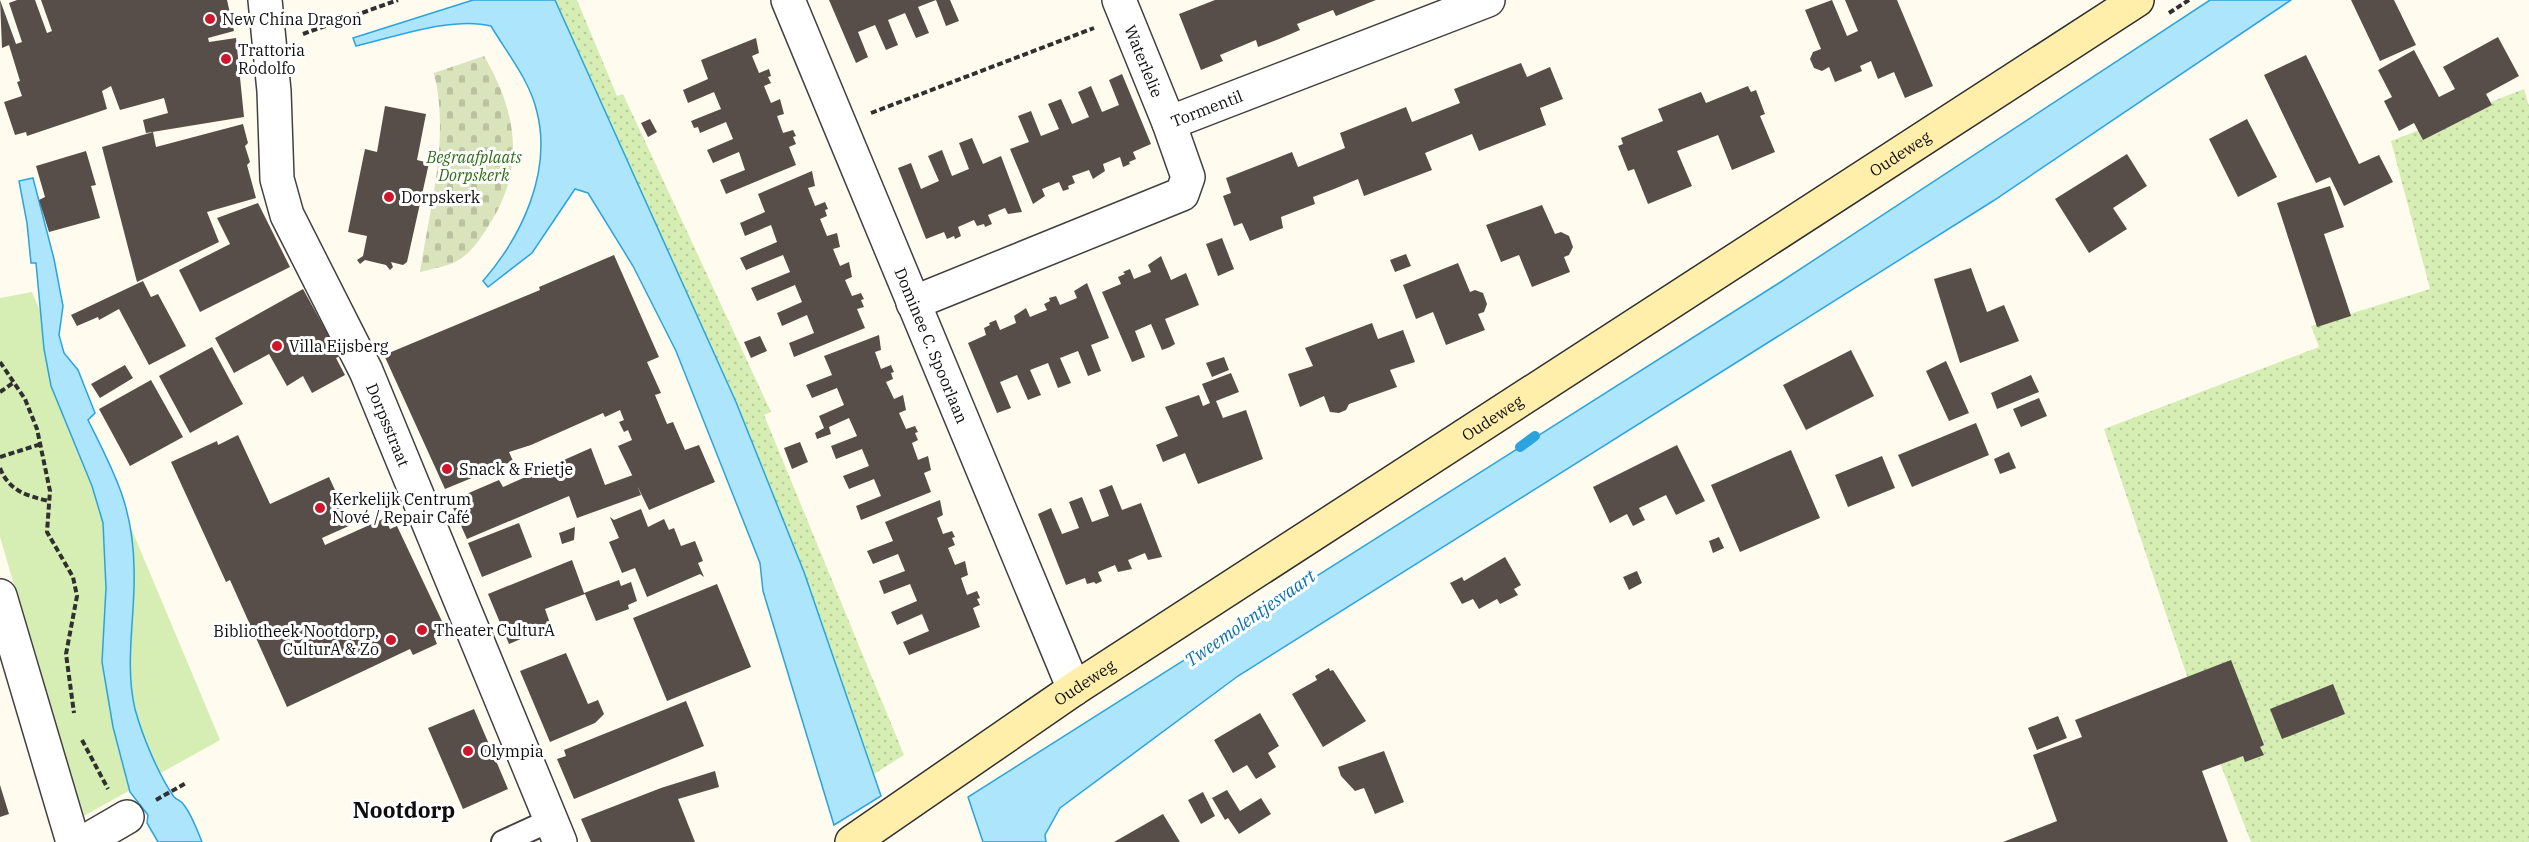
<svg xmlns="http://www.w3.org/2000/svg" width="2529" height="842" font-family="'IBM Plex Serif',serif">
<defs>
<pattern id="grass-dots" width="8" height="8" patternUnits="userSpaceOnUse" patternTransform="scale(1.5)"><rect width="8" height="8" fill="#d6eeb3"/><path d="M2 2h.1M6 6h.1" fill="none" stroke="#b6cb99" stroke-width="1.8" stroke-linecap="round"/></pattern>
<pattern id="cemetery-stones" width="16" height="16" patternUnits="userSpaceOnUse" patternTransform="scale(1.5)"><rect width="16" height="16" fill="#dae4bc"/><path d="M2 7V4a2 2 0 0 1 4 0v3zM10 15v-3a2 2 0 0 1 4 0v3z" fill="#bac2a0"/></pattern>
</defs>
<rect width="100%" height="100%" fill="#fffbef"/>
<!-- grass -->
<path fill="url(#grass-dots)" d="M 555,0 L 577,0 L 617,96 L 623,94 L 771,412 L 764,415 L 904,755 L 874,774 L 804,572 L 736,402 Z
M 2524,89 L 2529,106 L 2529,842 L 2251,842 L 2192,691 L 2104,429 L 2319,347 L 2311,326 L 2430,289 L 2391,141 Z"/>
<!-- cemetery -->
<path fill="url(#cemetery-stones)" d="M 484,56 C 517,112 526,168 489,225 C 481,238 470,255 455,262 C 445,267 431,269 420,272 C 430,207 450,138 434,73 Z"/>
<!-- park -->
<path fill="#d6eeb3" d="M 32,292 L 220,740 L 82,817 L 0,537 L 0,298 Z"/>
<!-- water -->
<path fill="#ade5fd" stroke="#2ca3dc" stroke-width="1.5" d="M 473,0 L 555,0 L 736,402 L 804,572 L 881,796 L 834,825 L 763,591 L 760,563 L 676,351 L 633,266 L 588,193 L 575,189 L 532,253 L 488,287 L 483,281 C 522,236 552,172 537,112 C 530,81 507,53 491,26 C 453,16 395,37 356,46 L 353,38 Z
M 2210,0 L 2291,0 L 1993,201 L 1238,676 L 1060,808 L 1045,835 L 1046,842 L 983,842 L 968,797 L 1779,283 Z
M 33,178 L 54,259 L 63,306 L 59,335 L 64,353 L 78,370 L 95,413 L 88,420 C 114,472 133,506 134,567 C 136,614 124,662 135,709 C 142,735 158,774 174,797 C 177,800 182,801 184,805 C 192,815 197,830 202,842 L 158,842 L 147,823 L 148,815 L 130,792 L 113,727 L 102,662 L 106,588 L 103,523 L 92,486 L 51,386 L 44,349 L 36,263 L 31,263 L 27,223 L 19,181 Z"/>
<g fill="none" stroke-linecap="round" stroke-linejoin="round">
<!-- stream -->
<path stroke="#2ca3dc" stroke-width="10" d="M 1520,447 L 1535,436"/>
</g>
<!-- building -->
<path fill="#584e49" d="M 0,0 L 16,44 L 22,42 L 9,3 L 17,0 L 35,0 L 47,33 L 52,31 L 41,0 L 227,0 L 234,31 L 208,38 L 209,42 L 236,38 L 244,117 L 146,133 L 143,120 L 168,113 L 164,98 L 120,110 L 111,86 L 102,91 L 107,109 L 27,136 L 26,132 L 15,135 L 4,102 L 22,96 L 17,82 L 20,81 L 9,45 L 2,48 Z
M 829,0 L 950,0 L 959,21 L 946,26 L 936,0 L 918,7 L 929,33 L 916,38 L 905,13 L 888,20 L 898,45 L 886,50 L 875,25 L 858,32 L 868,57 L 856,63 Z
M 1215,0 L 1376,0 L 1336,16 L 1333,10 L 1297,24 L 1300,30 L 1279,39 L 1258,47 L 1256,40 L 1220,55 L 1223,61 L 1201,70 L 1179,14 Z
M 1832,0 L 1847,36 L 1858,31 L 1845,0 L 1897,0 L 1933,86 L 1905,98 L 1894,72 L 1878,79 L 1871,61 L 1860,66 L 1862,71 L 1835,82 L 1829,67 L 1822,71 L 1814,68 L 1810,59 L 1813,52 L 1821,49 L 1805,10 Z
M 2351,0 L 2394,0 L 2416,45 L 2380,61 Z
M 2498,37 L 2519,76 L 2486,94 L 2492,105 L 2423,140 L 2414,123 L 2399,131 L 2384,101 L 2392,97 L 2378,70 L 2414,50 L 2439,97 L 2455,89 L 2443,67 Z
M 756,38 L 759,53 L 752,56 L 759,73 L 769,69 L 771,76 L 768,77 L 771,83 L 764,86 L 771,103 L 780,99 L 784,114 L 777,116 L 783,133 L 793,130 L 796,136 L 793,137 L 796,144 L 789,147 L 796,165 L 726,194 L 720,180 L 745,170 L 739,152 L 713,163 L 707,150 L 733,139 L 726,122 L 700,133 L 698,127 L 694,128 L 691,121 L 721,109 L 714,92 L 688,103 L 683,90 L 708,79 L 701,60 Z
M 2306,55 L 2359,164 L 2379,155 L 2393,182 L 2344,206 L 2330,177 L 2316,183 L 2264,75 Z
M 1521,63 L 1527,77 L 1550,67 L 1563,99 L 1540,108 L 1546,125 L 1479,151 L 1472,134 L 1425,153 L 1432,170 L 1364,196 L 1358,179 L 1334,189 L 1313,197 L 1315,204 L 1281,217 L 1283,228 L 1250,241 L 1242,223 L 1234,226 L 1223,196 L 1231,193 L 1226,178 L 1292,152 L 1298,167 L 1345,148 L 1340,133 L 1406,107 L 1412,122 L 1460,103 L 1454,89 Z
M 1122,74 L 1151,144 L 1133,152 L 1136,159 L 1129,162 L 1130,164 L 1123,167 L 1120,157 L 1103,164 L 1105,171 L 1093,179 L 1089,170 L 1072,176 L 1075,183 L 1068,186 L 1069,189 L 1063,191 L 1059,182 L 1042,189 L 1045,196 L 1033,204 L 1010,149 L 1029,142 L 1018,116 L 1031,111 L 1041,136 L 1059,129 L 1048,104 L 1061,99 L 1072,124 L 1089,117 L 1078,92 L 1091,86 L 1102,112 L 1119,105 L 1109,80 Z
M 1748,86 L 1751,92 L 1756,90 L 1765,114 L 1760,116 L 1775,152 L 1732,170 L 1718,135 L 1677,151 L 1692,186 L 1648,204 L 1634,169 L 1628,171 L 1618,146 L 1623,144 L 1621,138 L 1663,121 L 1658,109 L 1701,92 L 1706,103 Z
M 385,106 L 426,114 L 417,160 L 429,163 L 407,262 L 403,265 L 391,262 L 393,267 L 390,270 L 386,265 L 365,260 L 360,264 L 357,260 L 363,256 L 367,236 L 348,232 L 365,149 L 377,152 Z
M 650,119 L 657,132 L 648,137 L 641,123 Z
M 2247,119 L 2277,177 L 2238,197 L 2209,139 Z
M 243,124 L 248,143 L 245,146 L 250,162 L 247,165 L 256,198 L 207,212 L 219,242 L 137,282 L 102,147 L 153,132 L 156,147 Z
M 972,138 L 983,164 L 1001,156 L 1022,212 L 1008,214 L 1005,208 L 988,215 L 992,224 L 985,227 L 984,224 L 977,226 L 974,220 L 958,227 L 961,236 L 955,239 L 954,236 L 947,239 L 944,232 L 926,239 L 898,168 L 911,163 L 921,189 L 939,181 L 928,156 L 942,150 L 952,176 L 969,169 L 959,143 Z
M 86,151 L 96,185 L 91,186 L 100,218 L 49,232 L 39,200 L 45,197 L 36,166 Z
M 2127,154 L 2147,186 L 2113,208 L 2127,229 L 2089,253 L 2055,199 Z
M 812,171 L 815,186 L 808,188 L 815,206 L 825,202 L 828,209 L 825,210 L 827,216 L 820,219 L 827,236 L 837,233 L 840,247 L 833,249 L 840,266 L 849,262 L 852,277 L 845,280 L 852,296 L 861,293 L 864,299 L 861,300 L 864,307 L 857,309 L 865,328 L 794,357 L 789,343 L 814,333 L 807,315 L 782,326 L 777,313 L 802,302 L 795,285 L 757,301 L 751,288 L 790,272 L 783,255 L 746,270 L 740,258 L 777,242 L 771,225 L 745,236 L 740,223 L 765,212 L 758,194 Z
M 2330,186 L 2344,227 L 2324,234 L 2351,316 L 2317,327 L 2277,203 Z
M 258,203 L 290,267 L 200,312 L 179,270 L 230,244 L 217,218 Z
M 1542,205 L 1555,234 L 1561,232 L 1569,236 L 1573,247 L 1569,255 L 1564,257 L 1570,272 L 1532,287 L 1519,255 L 1501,262 L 1486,225 Z
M 1222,238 L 1234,269 L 1218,276 L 1206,244 Z
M 1406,254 L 1411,266 L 1395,272 L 1390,260 Z
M 614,255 L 659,357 L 647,362 L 661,393 L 655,395 L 667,424 L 673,422 L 685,450 L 699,445 L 715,482 L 649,510 L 618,446 L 632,440 L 628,430 L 624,432 L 619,422 L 624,420 L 620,410 L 605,417 L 603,413 L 531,445 L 509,452 L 513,461 L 445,489 L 384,355 L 540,290 L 539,287 Z
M 1161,256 L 1171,280 L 1186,273 L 1199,305 L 1165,319 L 1175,344 L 1170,347 L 1162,350 L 1151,324 L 1135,331 L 1145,357 L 1132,362 L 1102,292 L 1121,284 L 1118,277 L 1125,274 L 1123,272 L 1130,269 L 1134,279 L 1151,272 L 1148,265 Z
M 1458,263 L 1470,292 L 1475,290 L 1483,293 L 1487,304 L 1484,312 L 1478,314 L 1485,330 L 1446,345 L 1433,312 L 1416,319 L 1403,285 Z
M 1971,268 L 1987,312 L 2004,305 L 2019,341 L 1960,363 L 1934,279 Z
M 143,281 L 151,297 L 158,294 L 186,346 L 149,365 L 119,309 L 99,320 L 98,317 L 77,326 L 71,315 Z
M 1087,283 L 1109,338 L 1091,345 L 1101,371 L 1088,376 L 1078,351 L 1060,358 L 1071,383 L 1058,388 L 1048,363 L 1030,370 L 1041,395 L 1028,400 L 1017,375 L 1000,382 L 1011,408 L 997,413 L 968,343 L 986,335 L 984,328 L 990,325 L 989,323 L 996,320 L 1000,330 L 1016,323 L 1014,316 L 1026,308 L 1030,317 L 1047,310 L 1044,304 L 1050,301 L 1049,298 L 1056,296 L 1060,305 L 1077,298 L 1074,291 Z
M 303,289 L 340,356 L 336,358 L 345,375 L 312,393 L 303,376 L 287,386 L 269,354 L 234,373 L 215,338 Z
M 1372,323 L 1378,339 L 1403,330 L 1415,362 L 1390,370 L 1397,387 L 1349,404 L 1346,410 L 1339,413 L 1330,412 L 1324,396 L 1300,407 L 1288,374 L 1313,366 L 1305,348 Z
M 879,335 L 881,350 L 875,352 L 881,369 L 891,365 L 894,372 L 891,373 L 893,379 L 886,382 L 894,399 L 903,395 L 906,410 L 899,413 L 906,429 L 915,426 L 918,432 L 915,433 L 918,440 L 912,443 L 918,460 L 928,456 L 931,470 L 924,473 L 931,492 L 861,520 L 856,506 L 881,496 L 874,479 L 849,489 L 843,476 L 869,466 L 862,449 L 836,459 L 831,446 L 857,436 L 849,418 L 829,427 L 831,434 L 817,439 L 815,433 L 824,428 L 819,416 L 844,405 L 837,388 L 812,398 L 806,385 L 832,375 L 824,356 Z
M 760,336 L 767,351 L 751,358 L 744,342 Z
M 212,347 L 243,404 L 190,433 L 159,376 Z
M 1851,350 L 1874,396 L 1806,430 L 1783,385 Z
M 1224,357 L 1229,370 L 1212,377 L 1206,363 Z
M 1946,361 L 1969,413 L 1949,421 L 1926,371 Z
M 125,365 L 133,378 L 100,398 L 91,384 Z
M 1231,373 L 1239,392 L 1216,401 L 1223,418 L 1246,410 L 1263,459 L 1198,484 L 1185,453 L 1163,462 L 1156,445 L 1178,436 L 1165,407 L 1199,395 L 1203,406 L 1210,403 L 1202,384 Z
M 2031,375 L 2039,392 L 1997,409 L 1991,393 Z
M 151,380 L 183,437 L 130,466 L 99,409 Z
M 2039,398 L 2047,416 L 2021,427 L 2013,409 Z
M 1976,423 L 1989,455 L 1912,487 L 1898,455 Z
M 238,435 L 270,504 L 329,477 L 351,525 L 322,538 L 325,545 L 385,518 L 390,529 L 397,526 L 448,634 L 435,639 L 437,644 L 413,655 L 410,649 L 287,707 L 230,580 L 226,582 L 171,462 L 217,441 L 218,445 Z
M 800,442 L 808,462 L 792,469 L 784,448 Z
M 1677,445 L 1705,501 L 1676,515 L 1666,495 L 1639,508 L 1645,520 L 1633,526 L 1627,514 L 1610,523 L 1593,487 Z
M 591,448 L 605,485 L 633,475 L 641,495 L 577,518 L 569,496 L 467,539 L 450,501 L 499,480 L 503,487 Z
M 1791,450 L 1820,518 L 1740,552 L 1711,485 Z
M 2009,452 L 2016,468 L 2000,474 L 1994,459 Z
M 1882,456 L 1895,488 L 1848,507 L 1835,475 Z
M 1112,485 L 1122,510 L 1141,503 L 1162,557 L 1148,560 L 1145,553 L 1128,560 L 1132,569 L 1118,572 L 1115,565 L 1098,572 L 1102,581 L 1096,584 L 1094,582 L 1087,584 L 1085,578 L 1066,585 L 1038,514 L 1051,508 L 1062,534 L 1079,528 L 1069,502 L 1082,497 L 1092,522 L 1109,516 L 1099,490 Z
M 940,500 L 943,515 L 937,518 L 943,534 L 952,531 L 955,537 L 952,538 L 955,545 L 948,548 L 955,565 L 965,561 L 968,575 L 961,578 L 967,595 L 977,591 L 980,598 L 977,599 L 980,605 L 973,608 L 980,627 L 909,655 L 903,642 L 929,631 L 922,614 L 897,625 L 891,612 L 917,601 L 910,584 L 884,594 L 879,581 L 905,571 L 898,554 L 873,564 L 867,551 L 893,541 L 885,522 Z
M 641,509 L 648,527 L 664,519 L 669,530 L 674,528 L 681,546 L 695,541 L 703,561 L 698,563 L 704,577 L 700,574 L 647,597 L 635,568 L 622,573 L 609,542 L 619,538 L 610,517 L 614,520 Z
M 519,523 L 532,557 L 482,577 L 468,543 Z
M 575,527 L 574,540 L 562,544 L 559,533 Z
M 1719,537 L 1724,548 L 1713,553 L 1709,541 Z
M 1505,557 L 1521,585 L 1514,589 L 1518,595 L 1500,604 L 1497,599 L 1479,609 L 1473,599 L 1462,604 L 1450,583 L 1462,577 L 1464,581 Z
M 572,560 L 584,593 L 619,580 L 621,586 L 631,582 L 637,601 L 628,605 L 629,609 L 596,621 L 585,594 L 545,609 L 551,626 L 509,644 L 488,594 Z
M 1637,571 L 1642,583 L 1629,590 L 1623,577 Z
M 717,584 L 751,667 L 667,701 L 633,618 Z
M 566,653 L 588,704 L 598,700 L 604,714 L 595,723 L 550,742 L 520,671 Z
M 2231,660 L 2264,745 L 2260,747 L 2264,755 L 2245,762 L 2243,756 L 2202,771 L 2228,842 L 2003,842 L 2057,821 L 2033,755 L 2082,737 L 2075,720 Z
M 1329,668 L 1330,671 L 1333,670 L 1366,721 L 1323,747 L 1292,694 L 1317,680 L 1315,676 Z
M 2333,684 L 2345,714 L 2282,739 L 2270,709 Z
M 686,701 L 704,746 L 574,799 L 557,759 L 566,756 L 564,750 Z
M 474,709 L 508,789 L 463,809 L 428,728 Z
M 1260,713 L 1279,746 L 1268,753 L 1276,767 L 1256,779 L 1247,765 L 1233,773 L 1214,740 Z
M 2058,716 L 2067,738 L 2037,750 L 2028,728 Z
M 1384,751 L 1404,802 L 1375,814 L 1364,788 L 1355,791 L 1341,776 L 1338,767 Z
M 715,771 L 719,787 L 678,799 L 695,842 L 591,842 L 581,819 L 661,788 Z
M 0,785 L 9,814 L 0,817 Z
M 1227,790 L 1240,811 L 1261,798 L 1271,814 L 1239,834 L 1228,818 L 1225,820 L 1212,798 Z
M 1203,792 L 1215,816 L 1201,824 L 1188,800 Z
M 1163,814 L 1180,842 L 1114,842 Z"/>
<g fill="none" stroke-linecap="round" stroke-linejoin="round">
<!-- lane casing -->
<g stroke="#414141" stroke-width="26">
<path id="lane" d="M 503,842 L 551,820"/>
</g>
<!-- street casing -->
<g stroke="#414141" stroke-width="36">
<g id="street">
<path id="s1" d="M 265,0 L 274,91 L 277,179 L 287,215 L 366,371 L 560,842"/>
<path id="s2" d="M 788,0 L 1074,689"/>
<path id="s3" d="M 1119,0 L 1169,123"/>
<path id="s4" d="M 913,303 L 1182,194 L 1188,177 L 1169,123 L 1488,0"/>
<path d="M 0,596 L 73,842"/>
<path d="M 84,842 L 127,817"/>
</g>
</g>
<!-- secondary casing -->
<g stroke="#303030" stroke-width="36">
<g id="secondary">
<path id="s5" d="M 852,842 L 1074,689 L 2137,0"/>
</g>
</g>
<!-- path -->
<path stroke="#303030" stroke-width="4" stroke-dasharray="6 3" stroke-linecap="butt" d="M 2169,13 L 2189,0
M 303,34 L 398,0
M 871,113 L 1094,28
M 0,362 L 25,399 L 37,429 L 50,491 L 47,532 L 73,577 L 77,596 L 66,654 L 74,713
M 0,392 L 13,383
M 0,457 L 41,444
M 0,468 C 9,491 27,496 49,501
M 82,740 L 108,789
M 156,800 L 186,783"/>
<!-- lane -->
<use href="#lane" stroke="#fff" stroke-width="22"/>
<!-- street -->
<use href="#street" stroke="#fff" stroke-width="33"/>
<!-- secondary -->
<use href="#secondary" stroke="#ffefaa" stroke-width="33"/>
</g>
<!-- markers -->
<g fill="#ce162d" stroke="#fff" stroke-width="2">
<circle cx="210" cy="19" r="6"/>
<circle cx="226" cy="59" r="6"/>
<circle cx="389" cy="197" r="6"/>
<circle cx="277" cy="346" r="6"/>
<circle cx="447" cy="469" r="6"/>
<circle cx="320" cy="508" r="6"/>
<circle cx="422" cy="630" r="6"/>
<circle cx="391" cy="640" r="6"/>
<circle cx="468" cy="751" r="6"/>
</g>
<g text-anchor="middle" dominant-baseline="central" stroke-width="6" stroke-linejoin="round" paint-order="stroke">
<!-- poi labels -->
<g font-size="16" fill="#0e0e0e" stroke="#fff" text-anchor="start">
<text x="222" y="19">New China Dragon</text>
<text x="238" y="50">Trattoria<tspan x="238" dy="18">Rodolfo</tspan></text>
<text x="401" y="197">Dorpskerk</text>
<text x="289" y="346">Villa Eijsberg</text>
<text x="459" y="469">Snack &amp; Frietje</text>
<text x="332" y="499">Kerkelijk Centrum<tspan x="332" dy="18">Nové / Repair Café</tspan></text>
<text x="434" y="630">Theater CulturA</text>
<text x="379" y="631" text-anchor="end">Bibliotheek Nootdorp,<tspan x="379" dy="18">CulturA &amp; Zo</tspan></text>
<text x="480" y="751">Olympia</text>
</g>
<!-- street labels -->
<g font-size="16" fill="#0e0e0e" stroke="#fff">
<text stroke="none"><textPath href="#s3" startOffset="66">Waterlelie</textPath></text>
<text stroke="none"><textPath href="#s4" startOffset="406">Tormentil</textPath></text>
<text stroke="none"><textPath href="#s5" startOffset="1254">Oudeweg</textPath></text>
<text stroke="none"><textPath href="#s2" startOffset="374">Dominee C. Spoorlaan</textPath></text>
<text stroke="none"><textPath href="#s5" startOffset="768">Oudeweg</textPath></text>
<text stroke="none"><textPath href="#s1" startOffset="450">Dorpsstraat</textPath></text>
<text stroke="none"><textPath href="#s5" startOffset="282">Oudeweg</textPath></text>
</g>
<!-- park labels -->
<g font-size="16" font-style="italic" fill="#2f6d17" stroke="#fff">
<text x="474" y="157">Begraafplaats<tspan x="474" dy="18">Dorpskerk</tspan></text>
</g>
<!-- water labels -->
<g font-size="18" font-style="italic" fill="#0972ae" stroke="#fff">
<text transform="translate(1250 618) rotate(-35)">Tweemolentjesvaart</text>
</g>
<!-- district labels -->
<g font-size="22" font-weight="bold" fill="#0e0e0e" stroke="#fff">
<text x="404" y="809">Nootdorp</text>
</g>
</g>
</svg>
